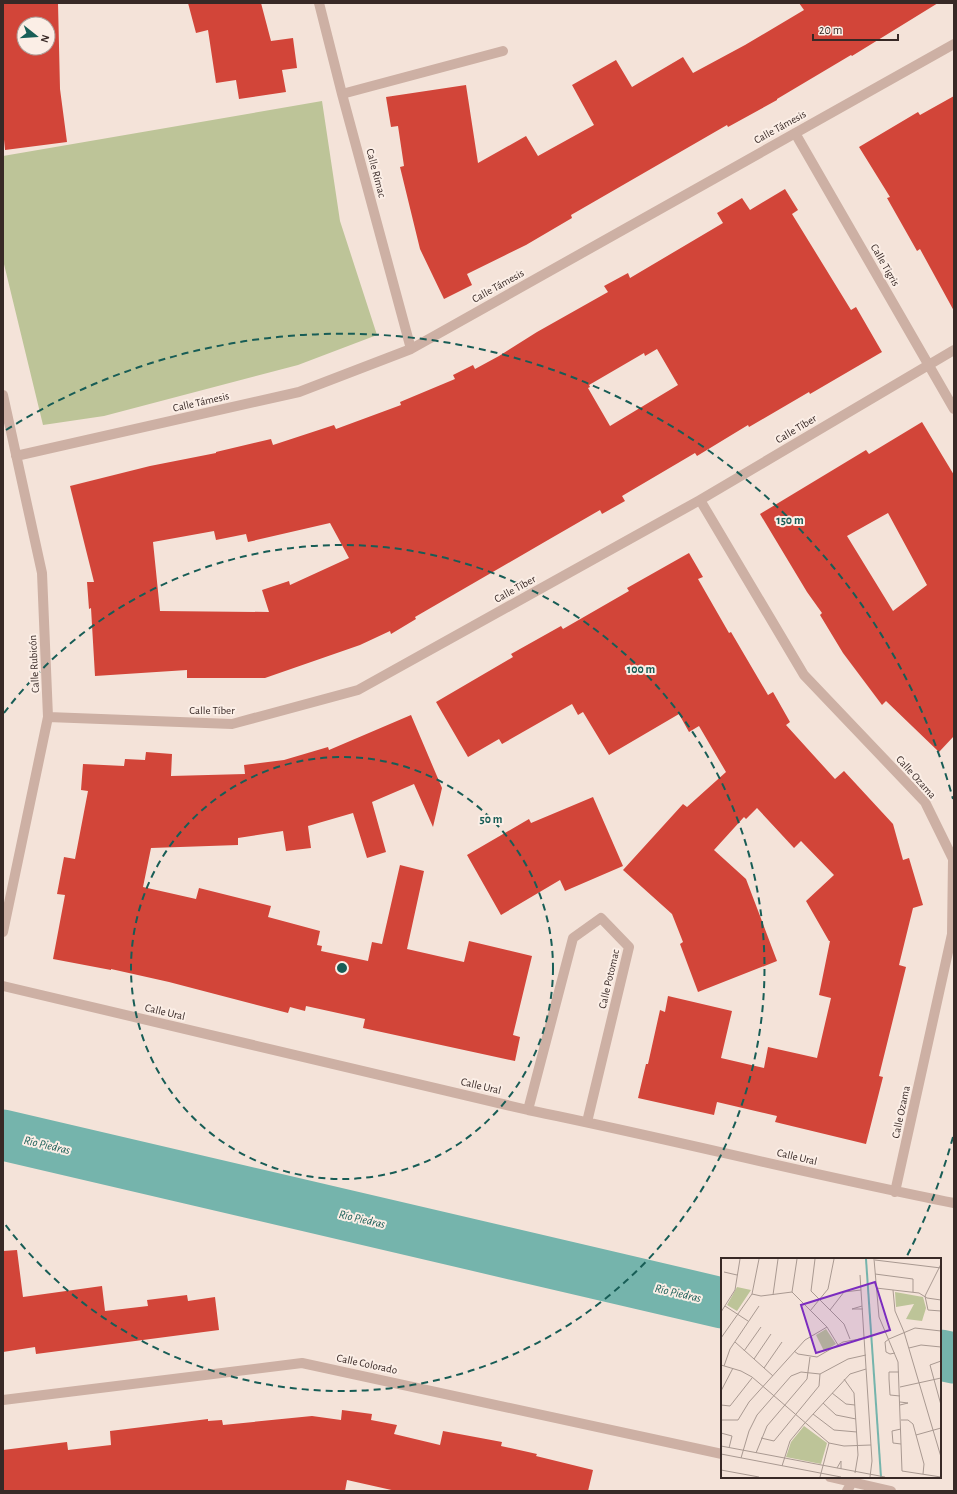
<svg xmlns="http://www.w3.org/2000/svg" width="957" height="1494" font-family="'Alegreya Sans',sans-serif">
<rect width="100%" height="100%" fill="#f4e3d9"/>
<!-- green -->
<path fill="#bdc498" d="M 322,101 L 340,221 L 377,335 L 298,365 L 104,416 L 43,425 L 3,260 L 3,156 Z"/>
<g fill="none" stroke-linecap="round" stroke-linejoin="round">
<!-- river -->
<path stroke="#75b4ac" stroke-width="51" d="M 3,1135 L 722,1303
M 940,1355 L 954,1358"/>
</g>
<!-- building -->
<path fill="#d24539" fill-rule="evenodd" d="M 3,3 L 58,3 L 60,89 L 67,142 L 5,150 L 3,129 ZM 24,24 L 48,24 L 48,48 L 24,48 Z
M 188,3 L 261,3 L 271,41 L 293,38 L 297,68 L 282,70 L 286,92 L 239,99 L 236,80 L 216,83 L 208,30 L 196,33 Z
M 799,3 L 938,3 L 852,56 L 851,55 L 777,99 L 777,100 L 728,127 L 727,125 L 571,215 L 572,218 L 526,245 L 467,274 L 472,285 L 444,299 L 420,249 L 400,167 L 404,166 L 398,126 L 391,127 L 386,97 L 466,85 L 478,163 L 526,136 L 538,156 L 594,125 L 572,85 L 616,60 L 632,87 L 683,57 L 693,73 L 745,45 L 804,10 Z
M 954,96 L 954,311 L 920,249 L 917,251 L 887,198 L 890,197 L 859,147 L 918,112 L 920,115 Z
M 785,189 L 798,210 L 792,214 L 851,310 L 856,307 L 882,352 L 810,394 L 809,392 L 749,427 L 748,425 L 697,456 L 695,453 L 622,496 L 625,501 L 602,514 L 600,510 L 548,540 L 415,617 L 416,619 L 391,634 L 390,631 L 360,645 L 265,678 L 187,678 L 187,670 L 95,676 L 91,608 L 89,609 L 87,582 L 94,582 L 70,486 L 150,466 L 216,453 L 216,452 L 271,439 L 273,445 L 334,425 L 336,429 L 401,405 L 400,402 L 455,379 L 453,375 L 473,365 L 475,369 L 499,356 L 537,332 L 608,292 L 604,286 L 628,273 L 630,278 L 723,223 L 717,213 L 742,198 L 750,210 ZM 657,349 L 678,385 L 610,426 L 588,388 L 590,387 L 589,385 L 644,353 L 645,356 ZM 330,523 L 349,558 L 290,585 L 289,581 L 262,590 L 269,612 L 160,611 L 153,542 L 214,531 L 216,540 L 246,534 L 248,542 Z
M 922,422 L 954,475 L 954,736 L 939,752 L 886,701 L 882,705 L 843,653 L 820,615 L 822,613 L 807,592 L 760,514 L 866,450 L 869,454 ZM 888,513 L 927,585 L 893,611 L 847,536 Z
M 689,553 L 703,577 L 698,579 L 729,633 L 731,632 L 768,695 L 773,692 L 790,722 L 786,725 L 835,779 L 844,771 L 893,824 L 903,860 L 909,858 L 923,905 L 913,908 L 899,965 L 906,967 L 879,1076 L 883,1077 L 866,1144 L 775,1122 L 777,1116 L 717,1102 L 714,1115 L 638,1098 L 646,1064 L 648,1064 L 660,1010 L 665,1012 L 668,996 L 732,1011 L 721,1058 L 764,1068 L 768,1047 L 817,1058 L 831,998 L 819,995 L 830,941 L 829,941 L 806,901 L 834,875 L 801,841 L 794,848 L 757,808 L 746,819 L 744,817 L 714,850 L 746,879 L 777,961 L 698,992 L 680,944 L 683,942 L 672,914 L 623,870 L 683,804 L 687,807 L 726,772 L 699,726 L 689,732 L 679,714 L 609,755 L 583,712 L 578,715 L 572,704 L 502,744 L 499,739 L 468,757 L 436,702 L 513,657 L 511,654 L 561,626 L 563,629 L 629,591 L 627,588 Z
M 411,715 L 442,788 L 433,827 L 414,784 L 372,802 L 386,852 L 367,858 L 353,813 L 308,826 L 311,848 L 286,851 L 283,831 L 238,838 L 238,845 L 151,848 L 143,887 L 196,899 L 199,888 L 271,906 L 268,917 L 320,931 L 317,945 L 322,946 L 321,951 L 368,961 L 372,942 L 382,944 L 400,865 L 424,871 L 407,949 L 464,962 L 469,941 L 532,956 L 513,1035 L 520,1037 L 515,1061 L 363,1028 L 365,1019 L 306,1006 L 305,1011 L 290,1007 L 288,1013 L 169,982 L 111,969 L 111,970 L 53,959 L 65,895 L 57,894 L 64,857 L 75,859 L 88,791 L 81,790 L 83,764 L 124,766 L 125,759 L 145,760 L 146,752 L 172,754 L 171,776 L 245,774 L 244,765 L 284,760 L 328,747 L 329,750 Z
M 593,797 L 623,866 L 565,891 L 560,880 L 501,915 L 467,855 L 529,819 L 531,823 Z
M 17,1250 L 23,1297 L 102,1286 L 105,1311 L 148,1306 L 147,1300 L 187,1295 L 188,1301 L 215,1297 L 219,1330 L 36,1354 L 35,1347 L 3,1352 L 3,1251 Z
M 342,1410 L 372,1414 L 371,1420 L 397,1425 L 394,1434 L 440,1445 L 443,1431 L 502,1442 L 501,1446 L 537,1454 L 536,1456 L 593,1470 L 588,1491 L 396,1491 L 347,1480 L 345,1491 L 3,1491 L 3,1450 L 67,1442 L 68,1450 L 111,1445 L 110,1431 L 208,1419 L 208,1421 L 222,1420 L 223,1425 L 312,1416 L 341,1420 Z"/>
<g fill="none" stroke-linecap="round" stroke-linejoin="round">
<!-- street -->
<path stroke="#cdb0a4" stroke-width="10" d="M 319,3 L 342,94 L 411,349
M 342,94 L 503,51
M 795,133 L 954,409
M 3,395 L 42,573 L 48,717 L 3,932
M 16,456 L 299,392 L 411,349 L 954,44
M 700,500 L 804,675 L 925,802 L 953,859 L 952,934 L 895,1192
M 48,717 L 232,724 L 358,690 L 700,500 L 954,350
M 3,986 L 528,1110 C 671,1139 811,1175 954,1203
M 528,1110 L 573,938 L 601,918 L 629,947 L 587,1122
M 3,1400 L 302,1363 L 722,1454
M 830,1477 L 891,1491
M 847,1491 L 852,1482"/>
</g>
<!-- distance rings -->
<g fill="none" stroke="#185d56" stroke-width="2" stroke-dasharray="7 5">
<circle cx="342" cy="968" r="211"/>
<path d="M4 713A423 423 0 1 1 4 1223"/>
<path d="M953 1137A634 634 0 0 1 907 1256M6 430A634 634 0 0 1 953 799"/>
</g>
<g text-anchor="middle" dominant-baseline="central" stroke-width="4" stroke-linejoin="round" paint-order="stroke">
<!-- street labels -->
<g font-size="11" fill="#382926" stroke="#fbeee6">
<text transform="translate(780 127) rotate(-29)">Calle Támesis</text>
<text transform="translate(376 173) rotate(75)">Calle Rímac</text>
<text transform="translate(885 265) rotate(60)">Calle Tigris</text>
<text transform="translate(498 286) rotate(-29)">Calle Támesis</text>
<text transform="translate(201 402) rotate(-13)">Calle Támesis</text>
<text transform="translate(796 429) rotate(-31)">Calle Tíber</text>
<text transform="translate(515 589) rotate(-29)">Calle Tíber</text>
<text transform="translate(34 664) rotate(-93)">Calle Rubicón</text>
<text x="212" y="710">Calle Tíber</text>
<text transform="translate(916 777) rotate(48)">Calle Ozama</text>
<text transform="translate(609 979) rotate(-77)">Calle Potomac</text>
<text transform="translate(165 1012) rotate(13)">Calle Ural</text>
<text transform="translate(481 1086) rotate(13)">Calle Ural</text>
<text transform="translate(901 1112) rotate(-78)">Calle Ozama</text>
<text transform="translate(797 1157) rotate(13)">Calle Ural</text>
<text transform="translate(367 1364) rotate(12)">Calle Colorado</text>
</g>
<!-- water labels -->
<g font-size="12" font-style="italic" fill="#185d56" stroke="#fbeee6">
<text transform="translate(47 1145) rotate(13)">Río Piedras</text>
<text transform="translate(362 1219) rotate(13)">Río Piedras</text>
<text transform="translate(678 1293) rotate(13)">Río Piedras</text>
</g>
</g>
<!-- overview -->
<g transform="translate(721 1258)">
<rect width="220" height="220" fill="#f4e3d9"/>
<path d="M 16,29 L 30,32 L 16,53 L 6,47 ZM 174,34 L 202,39 L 205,50 L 201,63 L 185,61 L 193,46 L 175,49 ZM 105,71 L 115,86 L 103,93 L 95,77 ZM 83,168 L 106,185 L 100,206 L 65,199 L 70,184 Z" fill="#bdc498"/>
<path fill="none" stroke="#75b4ac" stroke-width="2" d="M 145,1 L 160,219"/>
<path fill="none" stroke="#a99991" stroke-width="1" d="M 76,1 L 71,34 L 106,69 L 117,87M 94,1 L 90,33 L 123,66 L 129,81M 153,1 L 158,59 L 177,104 L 181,213 L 220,219M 154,2 L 220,10M 220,6 L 204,38 L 207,52 L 220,53M 3,14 L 16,17M 154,16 L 192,21 L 192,34M 139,17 L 151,203 L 149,219M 155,30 L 198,35 L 206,40 L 220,42M 172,32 L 174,53 L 183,74 L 220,199M 31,36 L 40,38 L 71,34M 52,37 L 57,1M 4,48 L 27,63M 141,48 L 131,51 L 142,51M 109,52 L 123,34 L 140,32M 89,53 L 107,31 L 113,1M 0,54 L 14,32 L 19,1M 0,80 L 31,36 L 38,1M 14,84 L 52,118M 188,90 L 200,87 L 220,89M 23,93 L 40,69M 73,93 L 77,96 L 96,99 L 122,84 L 144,80M 174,95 L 169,96 L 165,94 L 164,84 L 168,81 L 194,70 L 220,73M 33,101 L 50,76M 220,103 L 209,107 L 220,147M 0,107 L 20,113 L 31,119 L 108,185 L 123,188 L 150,187M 3,108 L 9,91 L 38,48M 43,110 L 61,84M 178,114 L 168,114 L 168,121 L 169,137 L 179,138M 123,121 L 133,135 L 137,197 L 134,215M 179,129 L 220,120M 0,133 L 12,110M 111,135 L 125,146 L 134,147M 179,144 L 187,145 L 179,147M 102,145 L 115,157 L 135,161M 0,147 L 9,148 L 31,120M 92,156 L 113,172 L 136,174M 0,162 L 17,162 L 28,144 L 84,82 L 106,69M 180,162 L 187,162 L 192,166 L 203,206 L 202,216M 180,171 L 171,173 L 172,185 L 180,186M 0,175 L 11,178 L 8,190M 195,177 L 220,170M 40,180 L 53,183 L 98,128 L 99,116M 0,188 L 164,219M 35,195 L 46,168 L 86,121 L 89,99M 0,196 L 120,219M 20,200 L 28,173 L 36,157 L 70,118 L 80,114 L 99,116 L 127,101 L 145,97M 61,208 L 69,183 L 83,166 L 129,116 L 145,111M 116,210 L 120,203 L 120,211M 0,212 L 38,219M 99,219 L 108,185"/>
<path fill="#7b2cbf" fill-opacity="0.15" stroke="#7b2cbf" stroke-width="2" d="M 154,24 L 169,72 L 95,95 L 80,47 Z"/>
<rect width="220" height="220" fill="none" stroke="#382926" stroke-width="2"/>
</g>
<circle cx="342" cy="968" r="6" fill="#185d56" stroke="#fbeee6" stroke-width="2"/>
<g font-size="12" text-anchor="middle" font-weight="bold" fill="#185d56" stroke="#fbeee6" stroke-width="4" stroke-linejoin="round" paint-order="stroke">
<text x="790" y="524">150 m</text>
<text x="641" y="673">100 m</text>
<text x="491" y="823">50 m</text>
</g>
<!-- border -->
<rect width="957" height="1494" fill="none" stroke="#382926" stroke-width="8"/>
<!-- north arrow -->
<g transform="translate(36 36) rotate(107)"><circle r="19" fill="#fbeee6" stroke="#ad9f99"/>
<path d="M0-3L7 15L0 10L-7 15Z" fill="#185d56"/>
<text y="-6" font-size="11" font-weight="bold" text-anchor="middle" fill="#382926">N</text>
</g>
<!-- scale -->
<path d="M813 34v6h85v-6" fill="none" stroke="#382926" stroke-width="2"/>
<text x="819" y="34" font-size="12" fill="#382926" stroke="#fbeee6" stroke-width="3" paint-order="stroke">20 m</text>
</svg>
